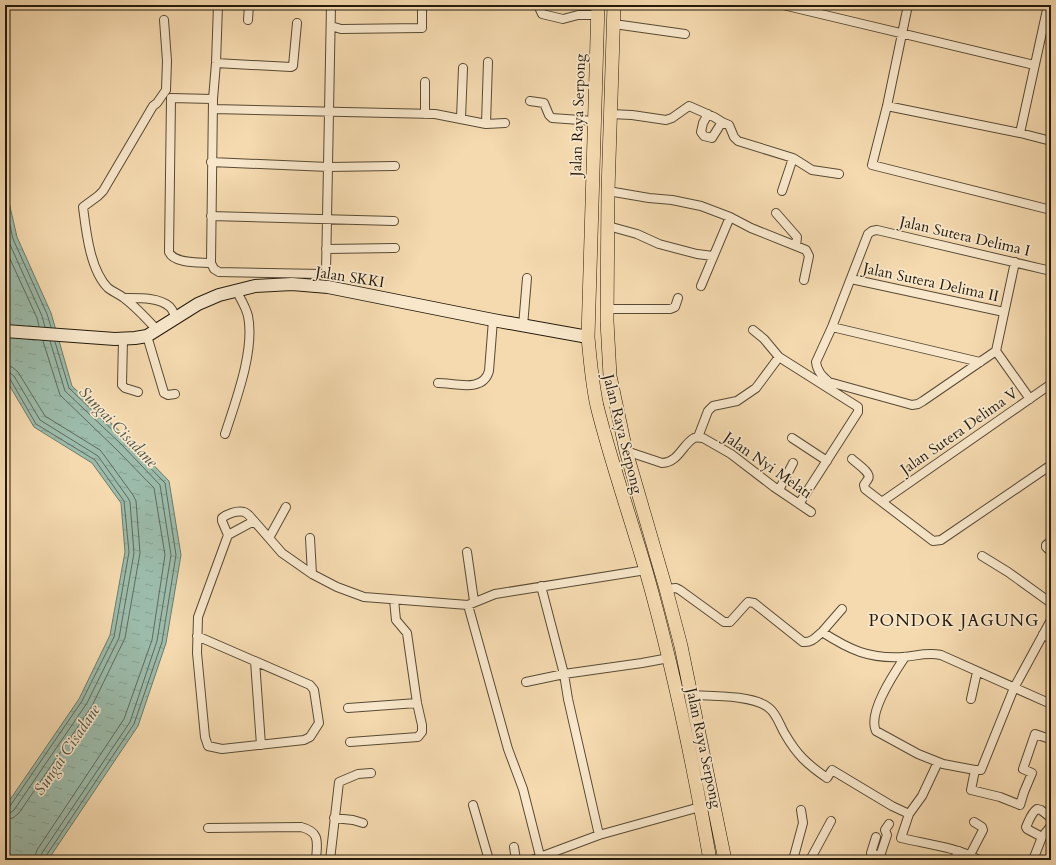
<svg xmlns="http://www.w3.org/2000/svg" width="1056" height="865" font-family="Cardo,serif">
<defs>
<pattern id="water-ripples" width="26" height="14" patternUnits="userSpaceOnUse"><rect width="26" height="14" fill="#9cbbaa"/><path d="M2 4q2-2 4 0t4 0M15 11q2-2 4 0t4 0" fill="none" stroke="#86a091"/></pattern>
</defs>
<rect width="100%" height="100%" fill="#f5daaf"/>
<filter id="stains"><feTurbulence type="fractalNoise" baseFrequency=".005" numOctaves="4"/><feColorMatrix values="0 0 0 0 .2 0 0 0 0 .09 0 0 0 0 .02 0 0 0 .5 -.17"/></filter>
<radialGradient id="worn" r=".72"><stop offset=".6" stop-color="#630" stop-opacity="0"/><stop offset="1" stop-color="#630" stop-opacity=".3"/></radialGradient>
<!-- water -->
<path fill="url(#water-ripples)" stroke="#6c7b6a" d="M 5,185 L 17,237 L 51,313 L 72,386 L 127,438 L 169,481 L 181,555 L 166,643 L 138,726 L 48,860 L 5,860 L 5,807 L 79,699 L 110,635 L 125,552 L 121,503 L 92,463 L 34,427 L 5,378 Z"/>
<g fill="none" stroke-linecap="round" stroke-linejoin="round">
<!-- shore -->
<path stroke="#606a5a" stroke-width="1" d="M 5,203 L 13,239 L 47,314 L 51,327
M 5,227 L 8,240 L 42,316 L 45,327
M 5,248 L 37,318 L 39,326
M 5,366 L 12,367 L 18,372 L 45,416 L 100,450 L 104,455 L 133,495 L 136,501 L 140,553 L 125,638 L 92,706 L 19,813 L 13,818 L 5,819
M 5,372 L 10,373 L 14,376 L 40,420 L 98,456 L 128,498 L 130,502 L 134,553 L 119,638 L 87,703 L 14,810 L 10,813 L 5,813
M 5,377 L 10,379 L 36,424 L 95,460 L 124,501 L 129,552 L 114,637 L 82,701 L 10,806 L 5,808
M 34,860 L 37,850 L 124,719 L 152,640 L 165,555 L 154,488 L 116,449 L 60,395 L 43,341
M 40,860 L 42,853 L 130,722 L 157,641 L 171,555 L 160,485 L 121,444 L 65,391 L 50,341
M 45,860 L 46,856 L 134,724 L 162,642 L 176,555 L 165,483 L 124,441 L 69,388 L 55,342"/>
<!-- street casing -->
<g stroke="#584a34" stroke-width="10">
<path id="street" d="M 538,5 L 542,14 L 563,19 L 578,15 L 598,15
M 783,5 L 1034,65
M 908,5 L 887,106 L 872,165 L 1051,210
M 248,20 L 249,5
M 614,24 L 685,34
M 331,26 L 341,29 L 422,28 L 422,5
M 216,63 L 291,67 L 293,66 L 297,23
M 425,82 L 425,114
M 213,99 L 171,98 L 169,252 C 174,264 200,262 211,263 L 213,99 L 216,63 L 218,5
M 530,101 L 544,103 L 549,115 L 552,118 L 594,121
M 887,106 L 1020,133 L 1051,141
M 213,109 L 435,114 L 486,124 L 505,123
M 610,114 L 632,115 L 666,120 L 672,118 L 689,106 L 714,117 L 722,122 L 712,138 L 704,136 L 701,132 L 703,123 L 708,114
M 461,118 L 463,68
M 722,122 L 729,125 L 734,137 L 738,141 L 793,158 L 812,170 L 839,174
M 486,124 L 488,62
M 1020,133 L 1048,5
M 211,162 L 328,167 L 395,166
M 608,191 L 649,198 L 672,200 L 701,206 L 730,217 L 751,228 L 806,250 L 809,256 L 804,280
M 782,191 L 793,158
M 776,213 L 797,237 L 796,246
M 211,216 L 394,221
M 608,226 L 637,234 L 659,244 L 697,254 L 713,256
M 326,249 L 395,248
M 1015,262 L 996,351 L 1030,399
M 211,263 L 214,269 L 219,272 L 322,274 L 326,272 L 331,5
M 851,279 L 1004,312
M 701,286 L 730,217
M 124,298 C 138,298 159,297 170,307 C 173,310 174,314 176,318
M 607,309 L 670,309 L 675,307 L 678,298
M 523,326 L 527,278
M 832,327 L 980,362
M 157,330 C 147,319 136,307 124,298 C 119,294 113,292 108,288 C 90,270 86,231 83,207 L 98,196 L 103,191 L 153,106 L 157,103 L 166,90 L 167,61 L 164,20
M 753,330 L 764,339 L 779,357 L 858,407 L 858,412 L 799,504
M 147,336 L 164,393 L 168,395 L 175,394
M 123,339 L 122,385 L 125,388 L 138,392
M 996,351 L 923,401 L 918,404 L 912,405 L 829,382 C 822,376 817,371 816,362 L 832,327 L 868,234 L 872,231 L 877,230 L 1051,271
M 438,383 C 455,383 483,393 489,371 L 493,320
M 225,434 C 236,400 255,350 248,316 C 246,307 240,298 236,290
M 698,437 L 708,411 L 713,406 L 737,401 L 756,388 L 779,357
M 792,438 L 827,461
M 626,451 L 662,463 C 679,462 682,445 694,438 C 697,437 700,438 703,438 L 731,454 L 774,487 L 811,512
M 852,459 C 856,463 872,473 868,479 C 867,481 865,483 864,485 L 865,489 L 933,541 L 941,540 L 1051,465
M 779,490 L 793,463
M 883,501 L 1051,384
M 228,535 L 222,521 L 222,518 C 227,514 237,510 244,512 C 248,513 251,518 254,521
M 269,538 L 286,507
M 310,538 L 312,574
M 1051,541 L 1046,545 L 1046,547 L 1051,552
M 467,552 L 474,601
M 982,556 L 1008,572 L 1051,603
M 541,586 L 564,674 L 642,663 L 669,658
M 666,589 L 676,588 L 680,590 L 724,622 L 730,622 L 748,602 L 754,603 L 803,642 C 812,643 816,637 822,632 C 850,650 869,659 903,657 C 917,656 926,652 941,655 L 1051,704
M 468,605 L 508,749 L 523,789 L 541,860
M 822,632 L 842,609
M 1043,634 L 1051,639
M 197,636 L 310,685 L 314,690 L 319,723 L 310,737 L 304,740 L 222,749 L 208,746 L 205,737 L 197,653 L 198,617 L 228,535 L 254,521 L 282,553 L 312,574 L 337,587 L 364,597 L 468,605 L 495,594 L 646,570
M 905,657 C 895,672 867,713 876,731 L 918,754 L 943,764 L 975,770 L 981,770 L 1014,688 L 1051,620
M 255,661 L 261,745
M 526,682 L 564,674 L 568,699 L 599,835
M 691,695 C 711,696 754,695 769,708 C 777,714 780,726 785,734 C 797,755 807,764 827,778 L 832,770 L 892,806 L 909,814 L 901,838 C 926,844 957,847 979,860
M 971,699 L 977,672
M 348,708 L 417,703
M 350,742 L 418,737 L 422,732 L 422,725 L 417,703 L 407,633 L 396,620 L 394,600
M 975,770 L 971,790 L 1000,797 L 1020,805 L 1024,792 L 1032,773 L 1023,769 L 1035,734 L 1050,739 L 1051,736
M 473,805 L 489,860
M 909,814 L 922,796 L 938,762
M 334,818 L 353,820 L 363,823
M 208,828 L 301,827 C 321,832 317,843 316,860
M 876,837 L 871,853 L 880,856 L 887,835 L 885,830 L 889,824
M 1042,837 L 1027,829 L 1026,827 C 1029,821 1031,813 1037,809 L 1041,810 L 1051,818
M 514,847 L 516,860
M 970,855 L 983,830 L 982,827 L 974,822
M 330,860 L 339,782 L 358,774 L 371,773
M 532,860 L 599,835 L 700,807
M 793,860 L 803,823 L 801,810
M 810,860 L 831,821
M 954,860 L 959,851
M 1033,860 L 1042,837 L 1051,826"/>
</g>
<!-- secondary casing -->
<g stroke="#241a0b" stroke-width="14">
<path id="secondary" d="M 5,331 L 115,339 L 135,338 L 147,336 L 198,304 L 219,295 L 255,286 L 292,284 L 328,287 L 493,320 L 588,337"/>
</g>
<!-- primary casing -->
<g stroke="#241a0b" stroke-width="14">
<path id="primary" d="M 598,5 L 588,337 C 590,360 592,383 597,406 C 611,462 630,516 646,571 C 673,666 693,763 710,860
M 614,5 L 608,191 L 607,321 L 610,376 L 626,451 L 666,589 L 681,646 L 725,860"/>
</g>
<!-- street -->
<use href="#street" stroke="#f8e7cb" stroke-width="8"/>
<!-- secondary -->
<use href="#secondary" stroke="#f8e7cb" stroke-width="12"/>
<!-- primary -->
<use href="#primary" stroke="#f5daaf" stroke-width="13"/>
</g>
<g text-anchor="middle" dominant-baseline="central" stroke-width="3.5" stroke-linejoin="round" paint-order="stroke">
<!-- street labels -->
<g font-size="15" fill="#241a0b" stroke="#f8e7cb">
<text transform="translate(578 115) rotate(-88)">Jalan Raya Serpong</text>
<text transform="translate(965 236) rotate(13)">Jalan Sutera Delima I</text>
<text transform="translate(350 277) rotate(9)">Jalan SKKI</text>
<text transform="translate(931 282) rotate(12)">Jalan Sutera Delima II</text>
<text transform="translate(959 431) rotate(-35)">Jalan Sutera Delima V</text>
<text transform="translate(623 434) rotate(76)">Jalan Raya Serpong</text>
<text transform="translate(768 465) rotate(35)">Jalan Nyi Melati</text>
<text transform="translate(704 748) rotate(78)">Jalan Raya Serpong</text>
</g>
<!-- water labels -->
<g font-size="16" font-style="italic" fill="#4e5243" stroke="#f8e7cb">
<text transform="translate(118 427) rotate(46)">Sungai Cisadane</text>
<text transform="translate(67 750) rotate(-56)">Sungai Cisadane</text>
</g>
<!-- quarter labels -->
<g font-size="17" letter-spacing="1" fill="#241a0b" stroke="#f8e7cb">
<text x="954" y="620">PONDOK JAGUNG</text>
</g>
</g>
<!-- margin -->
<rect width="1056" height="865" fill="none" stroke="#f5daaf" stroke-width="20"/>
<rect x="6" y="6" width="1044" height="853" fill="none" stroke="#241a0b" stroke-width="2"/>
<rect x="10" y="10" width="1036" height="845" fill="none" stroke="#241a0b"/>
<rect width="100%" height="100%" filter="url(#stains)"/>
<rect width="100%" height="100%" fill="url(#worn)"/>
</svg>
